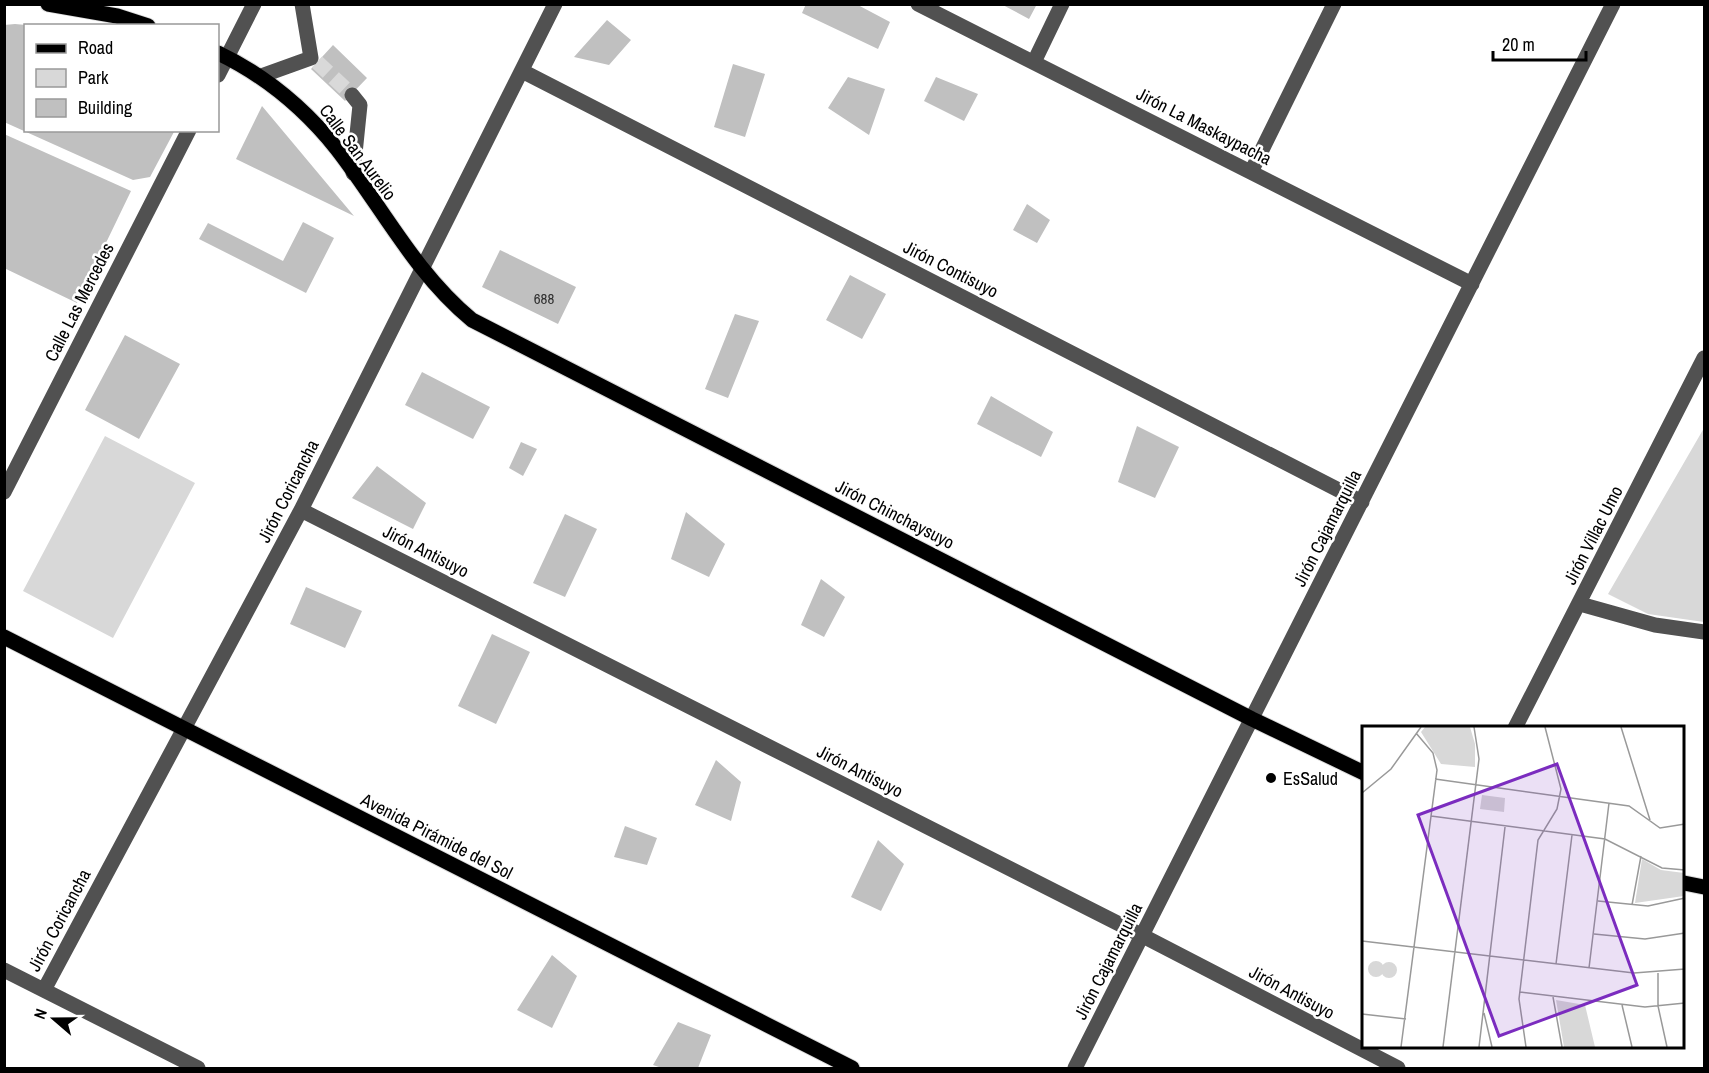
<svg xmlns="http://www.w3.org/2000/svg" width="1709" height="1073" font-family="'Archivo Narrow',sans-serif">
<rect width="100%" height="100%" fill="#fff"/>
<!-- green -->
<path fill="#d8d8d8" d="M 1704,428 L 1704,622 L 1648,614 L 1608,594 Z
M 105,436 L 195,483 L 113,638 L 23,591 Z"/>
<!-- building -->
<path fill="#c0c0c0" d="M 806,4 L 856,4 L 890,22 L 878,49 L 802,13 Z
M 1001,4 L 1037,4 L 1029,19 Z
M 607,20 L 631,40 L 609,65 L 574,57 Z
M 15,24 L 26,25 L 26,130 L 175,130 L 150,177 L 133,180 L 4,122 L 4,25 Z
M 333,45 L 367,78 L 345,101 L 311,69 Z
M 733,64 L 765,74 L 745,137 L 714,127 Z
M 848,77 L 885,89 L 869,135 L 828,108 Z
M 936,77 L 978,94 L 964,121 L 924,101 Z
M 262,106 L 354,216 L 236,159 Z
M 4,134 L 131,191 L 77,303 L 4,268 Z
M 1027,204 L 1050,220 L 1037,243 L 1013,230 Z
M 303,222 L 334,238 L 306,293 L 199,239 L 208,223 L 283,261 Z
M 500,250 L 576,287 L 558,324 L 482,287 Z
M 850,275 L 886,294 L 862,339 L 826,320 Z
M 735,314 L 759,321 L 728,398 L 705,389 Z
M 125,335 L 180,364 L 139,439 L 85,410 Z
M 422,372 L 490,407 L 473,439 L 405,405 Z
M 991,396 L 1053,432 L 1041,457 L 977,424 Z
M 1137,426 L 1179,447 L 1155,498 L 1118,482 Z
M 521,442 L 537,449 L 523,476 L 509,468 Z
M 377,466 L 426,503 L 413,529 L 352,498 Z
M 686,512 L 725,544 L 709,577 L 671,559 Z
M 565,514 L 597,529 L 565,597 L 533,583 Z
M 821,579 L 845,597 L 824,637 L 801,625 Z
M 306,587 L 362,611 L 345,648 L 290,624 Z
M 492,634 L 530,652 L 496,724 L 458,706 Z
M 716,760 L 741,782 L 731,821 L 695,805 Z
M 625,826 L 657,838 L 647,865 L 614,857 Z
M 878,840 L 904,864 L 881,911 L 851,897 Z
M 552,955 L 577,976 L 552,1028 L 517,1010 Z
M 678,1022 L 711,1035 L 698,1068 L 662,1068 L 653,1065 Z"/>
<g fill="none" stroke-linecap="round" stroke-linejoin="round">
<!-- minor-tunnel -->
<path stroke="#d9d9d9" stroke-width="15" stroke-dasharray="15 8" stroke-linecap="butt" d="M 317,62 L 352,95"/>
<!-- major casing -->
<g stroke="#dbdbdb" stroke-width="17">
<path id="major" d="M 48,4 L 117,16 L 148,26
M 218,53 C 264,75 305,109 337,149 C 382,207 415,273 472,320 L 1252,719 L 1364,773
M 4,637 L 852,1068
M 1684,883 L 1704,887"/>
</g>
<!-- minor -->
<path stroke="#515151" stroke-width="15" d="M 302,4 L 311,58
M 918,4 L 1472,284
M 1034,62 L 1062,4
M 522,71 L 1362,502
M 218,75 L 254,4
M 261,76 L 311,58
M 352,95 L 360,105 L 353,173
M 1251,172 L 1334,4
M 4,492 L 189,130
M 301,510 L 1143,936 L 1398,1068
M 1580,604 L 1655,625 L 1704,632
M 1515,728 L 1704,358
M 4,970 L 198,1068
M 44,990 L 301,510 L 555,4
M 1075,1068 L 1613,4"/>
<!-- major -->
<use href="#major" stroke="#000" stroke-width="15"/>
</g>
<!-- markers -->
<circle fill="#000" stroke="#fff" stroke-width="2" cx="1271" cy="778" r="6"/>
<g text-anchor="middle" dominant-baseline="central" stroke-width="5" stroke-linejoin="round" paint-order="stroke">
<!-- number labels -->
<g font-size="15" fill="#303030">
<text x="544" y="298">688</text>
</g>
<!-- street labels -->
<g font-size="18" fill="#000" stroke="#fff">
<text transform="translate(1204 126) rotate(27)">Jirón La Maskaypacha</text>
<text transform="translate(358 152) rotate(53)">Calle San Aurelio</text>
<text transform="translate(951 269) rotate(27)">Jirón Contisuyo</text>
<text transform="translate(79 302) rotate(-63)">Calle Las Mercedes</text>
<text transform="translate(288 491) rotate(-63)">Jirón Coricancha</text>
<text transform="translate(895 514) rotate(27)">Jirón Chinchaysuyo</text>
<text transform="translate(1327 528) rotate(-63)">Jirón Cajamarquilla</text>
<text transform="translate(1593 535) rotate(-63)">Jirón Villac Umo</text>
<text transform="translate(426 551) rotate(27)">Jirón Antisuyo</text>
<text transform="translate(860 771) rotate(27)">Jirón Antisuyo</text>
<text transform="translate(437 836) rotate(27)">Avenida Pirámide del Sol</text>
<text transform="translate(59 920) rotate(-62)">Jirón Coricancha</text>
<text transform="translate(1108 961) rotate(-63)">Jirón Cajamarquilla</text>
<text transform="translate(1292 992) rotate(28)">Jirón Antisuyo</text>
</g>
<!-- poi labels -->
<g font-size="18" fill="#000" stroke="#fff" text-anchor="start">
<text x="1283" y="778">EsSalud</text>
</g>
</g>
<!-- overview -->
<g transform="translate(1362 726)">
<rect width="322" height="322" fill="#fff"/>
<path d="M 63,1 L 108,1 L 113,18 L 113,41 L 79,38 L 59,6 ZM 120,69 L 143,72 L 142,86 L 118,83 ZM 280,133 L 299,144 L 322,147 L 322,170 L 273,177 ZM6 243a8 8 0 1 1 16 0a8 8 0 1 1-16 0ZM19 244a8 8 0 1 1 16 0a8 8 0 1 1-16 0ZM 194,274 L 223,279 L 233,321 L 202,321 Z" fill="#d8d8d8"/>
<path fill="none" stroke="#999" stroke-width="1.5" d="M 259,1 L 288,94M 73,53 L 267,80 L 298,102 L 323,98M 0,67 L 29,43 L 59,1M 69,90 L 243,113 L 300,142 L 323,144M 236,175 L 286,180 L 323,172M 270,179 L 279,130M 232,208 L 283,213 L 323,207M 0,215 L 272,247 L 323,243M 194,238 L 210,109M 227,242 L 247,77M 296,247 L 296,280 L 305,321M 158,266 L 283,281 L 323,277M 191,271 L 200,321M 260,279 L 270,321M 122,287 L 130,321M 0,288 L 44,293M 39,321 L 75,44 L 71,27 L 54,7M 81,321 L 117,33 L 112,1M 117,321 L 143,101M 164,321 L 157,273 L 176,114 L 195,83 L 199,63 L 183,1"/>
<path fill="#7b2cbf" fill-opacity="0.15" stroke="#7b2cbf" stroke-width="3" d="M 195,38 L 275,259 L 137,310 L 56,89 Z"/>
<rect width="322" height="322" fill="none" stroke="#000" stroke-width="3"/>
</g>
<!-- border -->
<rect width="1709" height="1073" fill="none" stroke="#000000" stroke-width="12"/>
<!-- legend -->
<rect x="24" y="24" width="195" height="108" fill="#ffffff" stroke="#999999" stroke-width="1.5"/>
<rect x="36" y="44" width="30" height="9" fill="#000000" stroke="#999999" stroke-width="1.5"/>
<text x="78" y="54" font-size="18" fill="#000000">Road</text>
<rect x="36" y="69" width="30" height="18" fill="#d8d8d8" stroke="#999999" stroke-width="1.5"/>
<text x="78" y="84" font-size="18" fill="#000000">Park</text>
<rect x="36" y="99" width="30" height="18" fill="#c0c0c0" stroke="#999999" stroke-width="1.5"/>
<text x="78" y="114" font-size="18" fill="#000000">Building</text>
<!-- north arrow -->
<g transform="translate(54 1019) rotate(290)" stroke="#ffffff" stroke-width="4.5" paint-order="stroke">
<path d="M0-4.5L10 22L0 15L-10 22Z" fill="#000000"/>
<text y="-9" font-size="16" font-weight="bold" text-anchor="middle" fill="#000000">N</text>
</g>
<!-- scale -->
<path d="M1493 51v9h93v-9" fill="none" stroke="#000000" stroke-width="3"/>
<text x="1502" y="51" font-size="18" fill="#000000" stroke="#ffffff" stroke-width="4.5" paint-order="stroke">20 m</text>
</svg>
